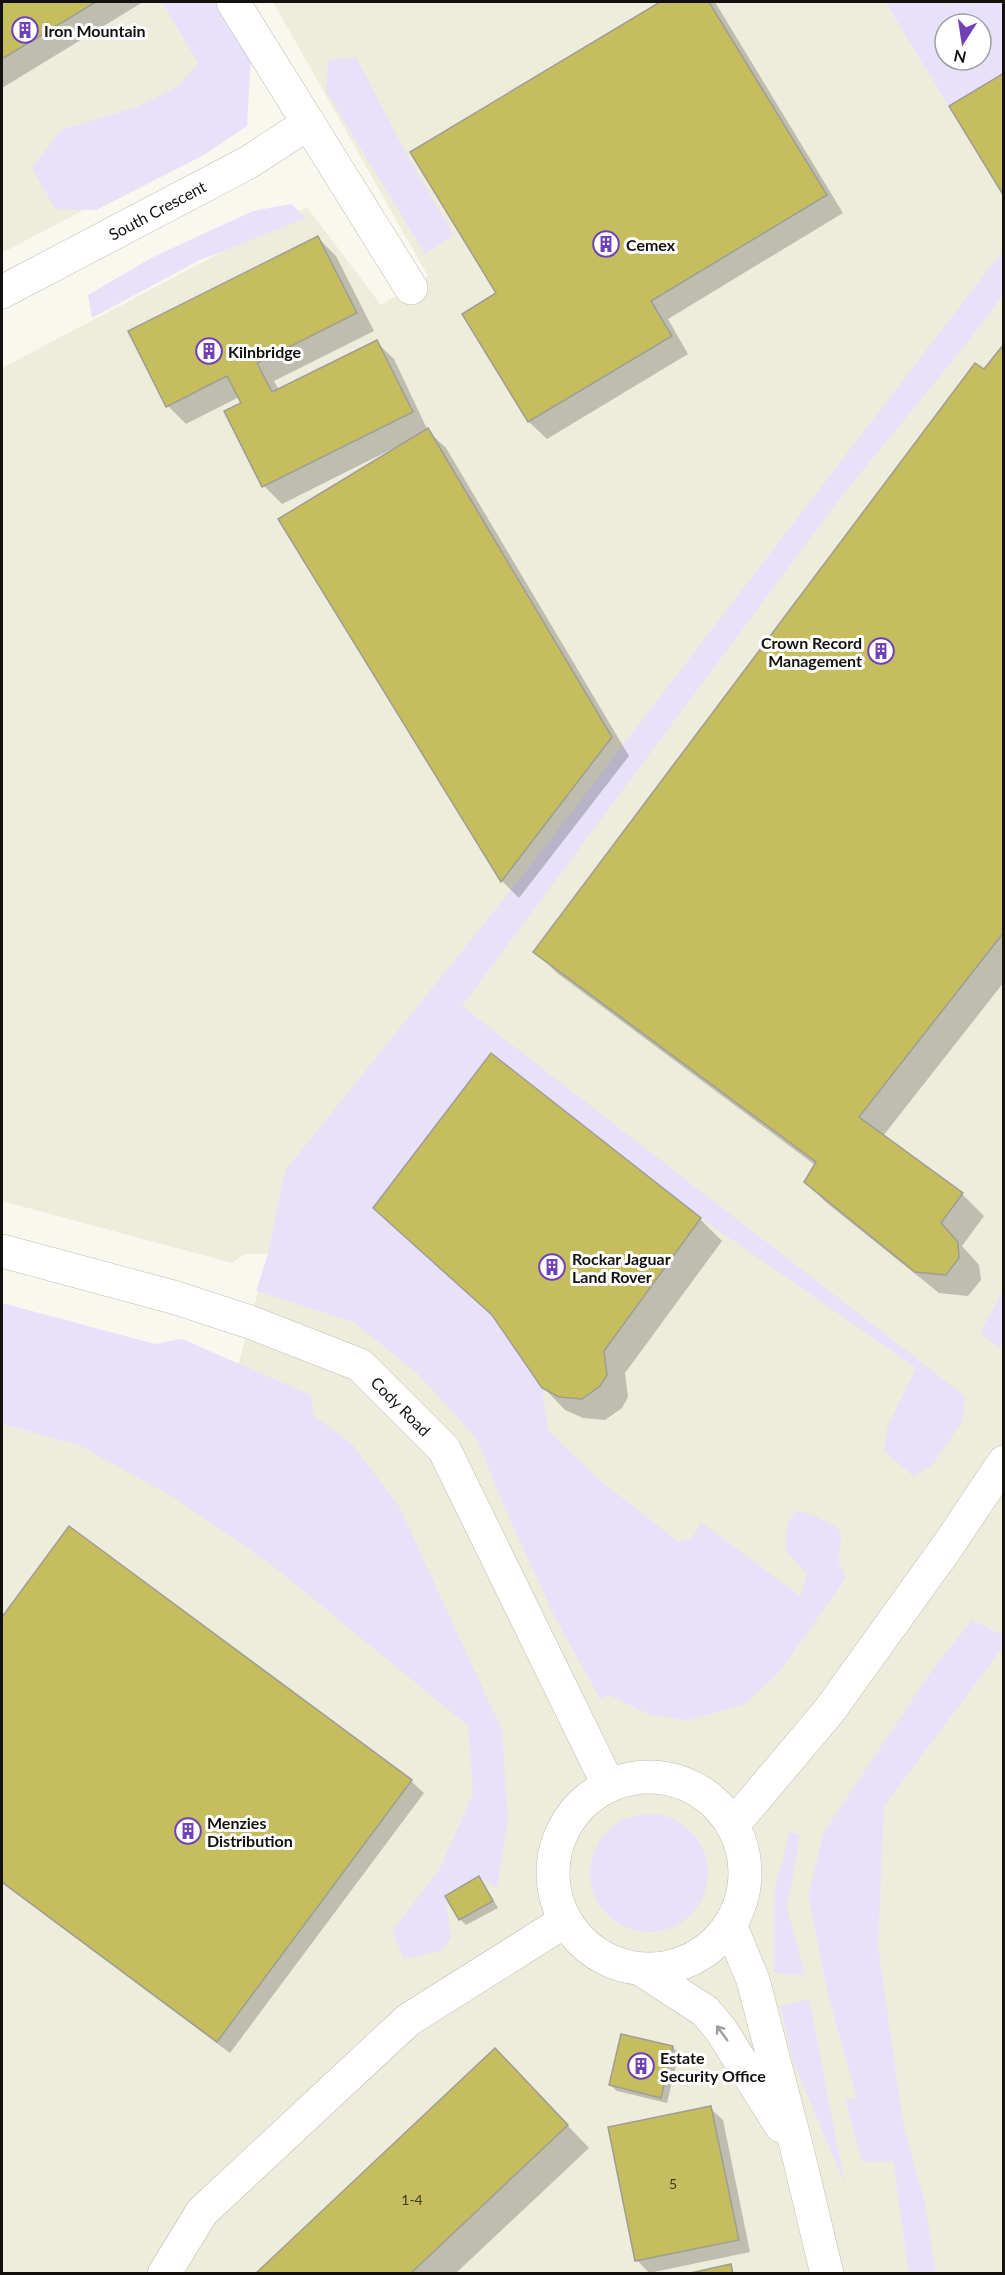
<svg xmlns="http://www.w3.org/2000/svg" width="1005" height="2275" font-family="Lato,sans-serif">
<rect width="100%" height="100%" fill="#f9f8ee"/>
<!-- built -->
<path fill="#eeeddb" d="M 2,2 L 172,2 L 248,123 L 2,253 Z
M 273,2 L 885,2 L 1003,195 L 1003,2273 L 2,2273 L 2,1424 L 78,1445 L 238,1366 L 268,1254 L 245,1254 L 232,1263 L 2,1201 L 2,368 L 307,207 L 381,305 L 428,276 Z"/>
<!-- green -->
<path fill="#e7e1f9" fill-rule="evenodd" d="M 162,2 L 217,2 L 251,59 L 247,126 L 204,155 L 96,210 L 55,209 L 32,168 L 61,130 L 137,107 L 177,87 L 198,63 Z
M 885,2 L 1003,2 L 1003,195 ZM 945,24 L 981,24 L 981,60 L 945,60 Z
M 356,57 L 405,151 L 454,235 L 425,254 L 326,91 L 328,60 Z
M 291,204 L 306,218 L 198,261 L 92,318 L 88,295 L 153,257 L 253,211 Z
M 1003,250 L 1003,295 L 964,347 L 841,497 L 462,1006 L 965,1396 L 963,1420 L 932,1466 L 913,1476 L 884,1451 L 887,1428 L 916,1368 L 701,1218 L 492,1053 L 373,1208 L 492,1315 L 542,1388 L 548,1430 L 598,1479 L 679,1542 L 692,1538 L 701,1522 L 800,1596 L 807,1574 L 785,1550 L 787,1524 L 796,1511 L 811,1514 L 838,1528 L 841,1537 L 838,1561 L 846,1578 L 780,1671 L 745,1704 L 689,1720 L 650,1715 L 608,1695 L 600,1699 L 555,1617 L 505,1509 L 477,1439 L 417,1373 L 353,1322 L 256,1291 L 268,1254 L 285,1171 L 527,870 Z
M 1003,1290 L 1003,1343 L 998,1347 L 980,1333 Z
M 2,1303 L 155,1344 L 182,1339 L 311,1395 L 313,1415 L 353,1445 L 399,1506 L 502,1730 L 508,1820 L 497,1888 L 478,1876 L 445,1896 L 451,1939 L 440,1951 L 404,1959 L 392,1931 L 439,1870 L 473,1794 L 468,1726 L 272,1565 L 170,1495 L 78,1445 L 2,1424 Z
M 972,1620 L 1003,1635 L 1003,1647 L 884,1806 L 878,1946 L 903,2123 L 924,2199 L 936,2273 L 909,2273 L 893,2161 L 862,2162 L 845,2099 L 857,2099 L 828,1994 L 808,1895 L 824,1832 L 937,1663 Z
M590 1873a59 59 0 1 1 118 0a59 59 0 1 1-118 0Z
M 790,1831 L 800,1835 L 787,1908 L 805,1975 L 774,1973 L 774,1892 Z
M 809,1999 L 845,2184 L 793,2061 L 780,2006 Z"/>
<!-- shadow -->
<path fill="#0003" d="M 2,2 L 143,2 L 2,88 Z
M 663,2 L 715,2 L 843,213 L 668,319 L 688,354 L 547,439 L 529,422 L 464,314 L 498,293 L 412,152 Z
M 318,238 L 336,256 L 374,331 L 274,381 L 279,390 L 376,342 L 394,359 L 428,431 L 446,448 L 629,756 L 519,898 L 502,881 L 280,520 L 397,449 L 396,447 L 282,504 L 264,486 L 226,411 L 243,403 L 239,397 L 186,424 L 168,406 L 130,332 Z
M 1004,347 L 1004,982 L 883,1136 L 962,1194 L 984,1216 L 962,1246 L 979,1265 L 981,1280 L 968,1296 L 939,1293 L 828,1204 L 805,1182 L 815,1165 L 557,973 L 535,951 Z
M 492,1055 L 700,1219 L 722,1241 L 625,1373 L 628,1397 L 622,1408 L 605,1420 L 583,1418 L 565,1410 L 543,1387 L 497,1320 L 375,1208 Z
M 70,1528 L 411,1781 L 424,1793 L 230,2053 L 2,1883 L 2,1619 Z
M 478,1878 L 484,1884 L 498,1908 L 466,1925 L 460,1919 L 447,1896 Z
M 673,2047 L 679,2054 L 667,2103 L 617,2091 L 610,2085 Z
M 517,2072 L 589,2148 L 455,2274 L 257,2274 Z
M 710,2108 L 723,2120 L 750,2252 L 649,2273 L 637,2260 Z"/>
<!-- building -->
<path fill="#c5bd5e" stroke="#9e9e94" stroke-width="1.5" d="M 2,2 L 96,2 L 2,59 Z
M 660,2 L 709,2 L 827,195 L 651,301 L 672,336 L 528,422 L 462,314 L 496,293 L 410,152 Z
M 1004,73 L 1004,192 L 1002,193 L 949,106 Z
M 318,236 L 357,313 L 257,363 L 272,392 L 377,340 L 413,412 L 262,487 L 224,411 L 241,403 L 227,376 L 166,407 L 128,331 Z
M 1004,344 L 1004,932 L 859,1117 L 963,1193 L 941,1223 L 958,1242 L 959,1258 L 946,1275 L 915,1272 L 804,1182 L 816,1162 L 533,952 L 975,363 L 984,369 Z
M 428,428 L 612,737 L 501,882 L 278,519 Z
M 491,1053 L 701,1218 L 604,1351 L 607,1375 L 600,1386 L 582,1399 L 559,1397 L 542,1388 L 492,1315 L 373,1208 Z
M 69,1526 L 412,1780 L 217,2042 L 2,1882 L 2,1617 Z
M 479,1876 L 493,1901 L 459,1920 L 445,1896 Z
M 621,2034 L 673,2046 L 661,2098 L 609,2085 Z
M 495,2048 L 568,2125 L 410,2274 L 255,2274 Z
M 711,2106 L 739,2240 L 635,2261 L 608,2127 Z
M 731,2264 L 733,2274 L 686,2274 Z"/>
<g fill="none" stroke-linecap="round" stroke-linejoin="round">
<!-- minor casing -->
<g stroke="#bdbdb3" stroke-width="34">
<path id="minor" d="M 233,2 L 411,288
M 2,292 L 249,162 L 309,123
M 733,1825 L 829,1711 L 947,1547 L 1004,1462
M 731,1927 L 753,1980 L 798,2153 L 827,2274
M 642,1970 L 705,2011 L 721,2030 L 781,2126
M 164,2274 L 202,2212 L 408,2020 L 565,1921"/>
</g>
<!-- tertiary casing -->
<g stroke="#bdbdb3" stroke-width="34">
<path id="tertiary" d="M 2,1251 L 173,1297 L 250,1322 L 360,1365 L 444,1449 L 609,1786
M553 1873a96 96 0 1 1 192 0a96 96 0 1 1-192 0Z"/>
</g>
<!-- minor -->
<use href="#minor" stroke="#fff" stroke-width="33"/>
<!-- tertiary -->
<use href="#tertiary" stroke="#fff" stroke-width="33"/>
</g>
<!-- one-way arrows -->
<defs><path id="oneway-shaft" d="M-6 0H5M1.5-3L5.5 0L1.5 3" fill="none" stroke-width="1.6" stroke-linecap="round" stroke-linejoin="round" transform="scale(1.5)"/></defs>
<use stroke="#a0a09f" href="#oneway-shaft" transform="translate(722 2033) rotate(-126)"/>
<!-- icons -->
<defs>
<g id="building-ring" transform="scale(1.35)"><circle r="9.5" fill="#fff" stroke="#7040b7" stroke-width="1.5"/><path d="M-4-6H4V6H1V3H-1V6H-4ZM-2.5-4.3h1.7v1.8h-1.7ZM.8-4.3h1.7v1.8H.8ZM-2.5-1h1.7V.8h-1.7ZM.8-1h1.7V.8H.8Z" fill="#7040b7"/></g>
</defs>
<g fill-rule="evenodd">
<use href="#building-ring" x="25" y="30"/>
<use href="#building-ring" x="606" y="244"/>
<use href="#building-ring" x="209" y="351"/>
<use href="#building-ring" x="881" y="651"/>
<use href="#building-ring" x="552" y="1267"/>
<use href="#building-ring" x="188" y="1831"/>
<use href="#building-ring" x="641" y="2066"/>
</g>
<g text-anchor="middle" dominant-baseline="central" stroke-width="6" stroke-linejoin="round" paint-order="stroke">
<!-- number labels -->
<g font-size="14" fill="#3f3c22">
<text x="673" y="2183">5</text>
<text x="412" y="2199">1-4</text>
</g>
<!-- poi labels -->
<g font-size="16" font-weight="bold" fill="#12110e" stroke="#fff" text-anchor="start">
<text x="44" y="30">Iron Mountain</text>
<text x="626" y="244">Cemex</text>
<text x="228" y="351">Kilnbridge</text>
<text x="862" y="642" text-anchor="end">Crown Record<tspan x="862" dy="18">Management</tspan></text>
<text x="572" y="1258">Rockar Jaguar<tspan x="572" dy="18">Land Rover</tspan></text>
<text x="207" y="1822">Menzies<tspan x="207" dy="18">Distribution</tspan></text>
<text x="660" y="2057">Estate<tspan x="660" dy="18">Security Office</tspan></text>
</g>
<!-- street labels -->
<g font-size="16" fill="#12110e" stroke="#fff">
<text transform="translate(157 210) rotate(-28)">South Crescent</text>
<text transform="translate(401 1406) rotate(45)">Cody Road</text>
</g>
</g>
<!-- border -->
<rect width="1005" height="2275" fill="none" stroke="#12110e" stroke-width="6"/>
<!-- north arrow -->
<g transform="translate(963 42) rotate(192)"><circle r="28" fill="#ffffff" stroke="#a0a09f" stroke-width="1.5"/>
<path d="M0-4.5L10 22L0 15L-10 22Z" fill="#7040b7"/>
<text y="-9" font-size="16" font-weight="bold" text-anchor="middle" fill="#12110e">N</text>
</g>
</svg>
